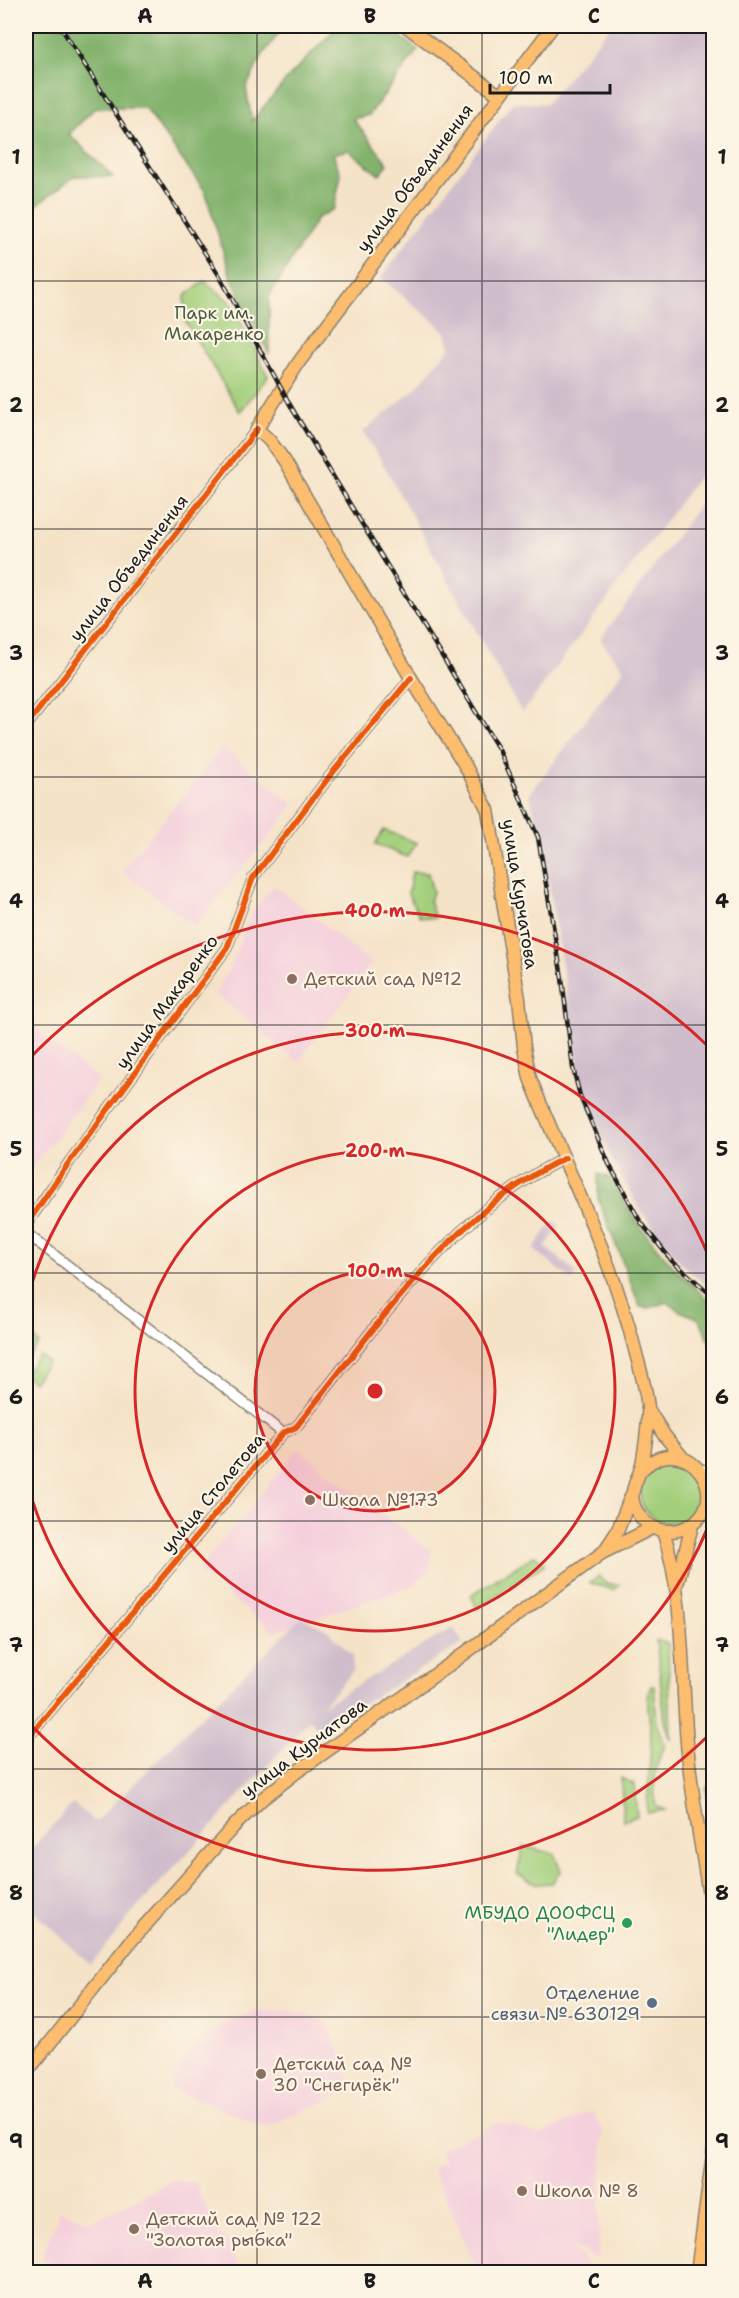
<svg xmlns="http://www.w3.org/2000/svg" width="739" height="2298" font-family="'Shantell Sans',sans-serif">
<rect width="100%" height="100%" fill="#fcf5e5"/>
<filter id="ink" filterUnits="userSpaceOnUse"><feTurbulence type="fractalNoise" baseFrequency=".0167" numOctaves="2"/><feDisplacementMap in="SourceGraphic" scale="12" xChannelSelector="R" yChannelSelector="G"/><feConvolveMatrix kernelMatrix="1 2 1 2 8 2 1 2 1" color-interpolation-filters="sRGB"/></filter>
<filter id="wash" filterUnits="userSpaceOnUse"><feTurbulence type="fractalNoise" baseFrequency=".008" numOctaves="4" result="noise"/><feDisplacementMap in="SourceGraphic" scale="24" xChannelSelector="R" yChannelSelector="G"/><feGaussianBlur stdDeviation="1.35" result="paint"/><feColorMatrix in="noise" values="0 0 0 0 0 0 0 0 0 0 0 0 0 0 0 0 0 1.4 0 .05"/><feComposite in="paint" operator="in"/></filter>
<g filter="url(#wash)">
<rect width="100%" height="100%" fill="#f5e3c8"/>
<!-- built -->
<path fill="#f4cfdc" d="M 222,747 L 294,805 L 195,927 L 122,871 Z
M 274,885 L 372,963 L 298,1062 L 215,994 L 232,963 L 251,914 Z
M 26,1022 L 99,1080 L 26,1176 Z
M 298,1449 L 431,1551 L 429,1572 L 410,1587 L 274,1632 L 198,1571 Z
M 286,2010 L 314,2017 L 327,2024 L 344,2061 L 342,2068 L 352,2089 L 266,2127 L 171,2089 L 173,2080 L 187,2055 L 207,2034 L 231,2019 L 258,2011 Z
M 592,2111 L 603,2131 L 598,2257 L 593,2259 L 585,2252 L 577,2248 L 572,2248 L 572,2251 L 582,2256 L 590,2272 L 487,2272 L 477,2269 L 432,2167 L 444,2162 L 439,2150 L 500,2122 L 539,2135 Z
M 174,2180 L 195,2183 L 218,2235 L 226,2238 L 241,2272 L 75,2272 L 41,2259 L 60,2210 L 91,2222 Z"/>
<!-- industrial -->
<path fill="#d0bdcc" d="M 611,26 L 713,26 L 713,458 L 522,713 L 382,462 L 363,432 L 413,391 L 450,348 L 446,332 L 381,278 L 513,102 L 546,104 Z
M 713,487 L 714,1291 L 713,1291 L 683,1265 L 640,1210 L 611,1158 L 583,1093 L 540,831 L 529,795 L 624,670 L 600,639 Z
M 554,1220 L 560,1227 L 545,1247 L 577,1273 L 572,1280 L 533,1249 Z
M 301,1618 L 326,1629 L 353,1655 L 353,1671 L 322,1706 L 453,1628 L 463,1643 L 320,1730 L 309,1720 L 129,1917 L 91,1965 L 26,1904 L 26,1855 L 73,1803 L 95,1822 Z"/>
<!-- green -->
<path fill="#a3cf7c" stroke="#60764c" stroke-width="1.5" d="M 205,281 L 231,303 L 268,376 L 240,412 L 184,319 L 185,296 Z
M 384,830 L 417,843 L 407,857 L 375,844 Z
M 412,872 L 428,873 L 433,893 L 429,901 L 435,918 L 420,917 L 408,894 Z
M 27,1333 L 39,1343 L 26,1360 L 26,1335 Z
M 39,1355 L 48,1362 L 33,1382 L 26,1376 L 26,1372 Z
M640 1493a30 30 0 1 1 60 0a30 30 0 1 1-60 0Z
M 535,1555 L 545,1564 L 477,1609 L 471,1595 Z
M 599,1576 L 605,1583 L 620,1585 L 614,1590 L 590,1583 Z
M 656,1640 L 668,1643 L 671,1740 L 665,1722 Z
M 651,1686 L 654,1686 L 657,1723 L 665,1746 C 655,1763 652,1786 656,1806 L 665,1810 L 647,1813 C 647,1787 651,1762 651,1737 C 651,1721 644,1699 651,1686 Z
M 621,1778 L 634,1784 L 637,1816 L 623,1821 Z
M 713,1781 L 713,1834 L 706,1789 Z
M 523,1846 L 554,1854 L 561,1871 L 552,1883 L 538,1884 L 517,1874 Z"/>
<!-- forest -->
<path fill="#82b26c" stroke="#4f6744" stroke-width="1.5" d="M 26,26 L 284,26 L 262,56 L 246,88 L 252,121 L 286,80 L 338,26 L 387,26 L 418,50 L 369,115 L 353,119 L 388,164 L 379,175 L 348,150 L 333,154 L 341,175 L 334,209 L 317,218 L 269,297 L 269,354 L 230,274 L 205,191 L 145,108 L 95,108 L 69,134 L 113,177 L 75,176 L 33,208 L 26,209 Z
M 598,1174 L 609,1177 C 637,1226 669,1268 713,1303 L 713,1349 L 699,1319 L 678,1310 L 667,1302 L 649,1308 L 640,1307 L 598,1199 Z"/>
</g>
<g filter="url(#ink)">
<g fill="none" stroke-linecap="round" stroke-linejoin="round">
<!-- minor casing -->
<g stroke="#888072" stroke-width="12">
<path id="minor" d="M 26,726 L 257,429
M 26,1225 L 70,1161 L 227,948 L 253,878 L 329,777 L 411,678
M 26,1233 L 283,1433
M 699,1469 L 714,1472
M 26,1740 L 283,1433 L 296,1427 C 374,1331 450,1213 565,1158"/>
</g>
<!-- major casing -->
<g stroke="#888072" stroke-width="15">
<path id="major" d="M 406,26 L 499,95
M 553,26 L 299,362 L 257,429 L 269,440 L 284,460 L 411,678 L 466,767 L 488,810 L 519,999 L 524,1047 L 530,1078 C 565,1167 610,1252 634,1346 C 639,1366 646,1387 648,1408 C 649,1420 644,1460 640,1471 C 635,1485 628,1495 636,1510 C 650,1537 686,1538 703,1513 C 719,1488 696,1454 668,1456 C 656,1457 648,1464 640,1471
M 648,1409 L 664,1435 L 683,1458
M 663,1531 C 687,1602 680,1688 689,1763 C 695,1819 707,1874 714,1930
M 605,1550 L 617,1532 L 631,1496
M 678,1581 L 692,1525
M 26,2073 L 131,1941 L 234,1826 L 262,1799 L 295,1773 L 446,1667 L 602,1553 L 652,1528
M 697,2272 L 714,2147"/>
</g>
<!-- minor -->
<use href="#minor" stroke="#fff" stroke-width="9"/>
<!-- major -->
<use href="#major" stroke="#fcbd6e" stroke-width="12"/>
<!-- rail casing -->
<g stroke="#1c1c1c" stroke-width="4.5">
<path id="rail" d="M 60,26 L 219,275 L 293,410 L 499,750 L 538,837 L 562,978 L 573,1068 L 580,1096 L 609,1164 L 640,1221 L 672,1261 L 714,1297"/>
</g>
<!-- rail -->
<use href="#rail" stroke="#fcf5e5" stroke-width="2" stroke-dasharray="7" stroke-linecap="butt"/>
<!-- cycleway casing -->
<g stroke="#fcf5e5" stroke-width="10">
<path id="cycleway" d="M 26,726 L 257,429
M 26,1225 L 70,1161 L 227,948 L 253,878 L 329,777 L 411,678
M 26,1740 L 283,1433 L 296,1427 C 374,1331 450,1213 565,1158"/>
</g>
<!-- cycleway -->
<use href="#cycleway" stroke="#e8590c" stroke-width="6"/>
</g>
</g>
<!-- grid -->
<path fill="none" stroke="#1c1c1c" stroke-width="1.5" stroke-opacity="0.55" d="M 257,26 L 257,2272M 482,26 L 482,2272M 26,281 L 714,281M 26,529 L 714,529M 26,777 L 714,777M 26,1025 L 714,1025M 26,1273 L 714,1273M 26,1521 L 714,1521M 26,1769 L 714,1769M 26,2017 L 714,2017"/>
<!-- distance rings -->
<circle cx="375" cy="1391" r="120" fill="#d62828" fill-opacity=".12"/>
<g fill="none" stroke="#d62828" stroke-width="3">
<circle cx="375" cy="1391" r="120"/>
<circle cx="375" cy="1391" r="240"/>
<path d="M713 1514A360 360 0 0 1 26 1478M26 1304A360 360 0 0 1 713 1268"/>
<path d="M711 1733A480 480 0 0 1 27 1721M27 1061A480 480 0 0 1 711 1049"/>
</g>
<!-- markers -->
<g fill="#8d6e63" stroke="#fcf5e5" stroke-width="2">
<circle cx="292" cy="979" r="6"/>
<circle cx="310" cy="1500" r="6"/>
<circle cx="261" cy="2074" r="6"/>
<circle cx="522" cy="2191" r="6"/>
<circle cx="134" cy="2229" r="6"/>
</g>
<circle fill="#2e9e5b" stroke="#fcf5e5" stroke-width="2" cx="627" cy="1923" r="6"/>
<circle fill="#5c6f8a" stroke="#fcf5e5" stroke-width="2" cx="652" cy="2003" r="6"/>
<g text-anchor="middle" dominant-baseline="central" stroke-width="4.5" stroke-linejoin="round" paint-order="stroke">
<!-- street labels -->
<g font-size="18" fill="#1c1c1c" stroke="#fcf5e5">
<text transform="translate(415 178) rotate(-53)">улица Объединения</text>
<text transform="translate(129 568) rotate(-52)">улица Объединения</text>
<text transform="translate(520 894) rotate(81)">улица Курчатова</text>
<text transform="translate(167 1002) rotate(-54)">улица Макаренко</text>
<text transform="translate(213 1493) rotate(-50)">улица Столетова</text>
<text transform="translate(304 1748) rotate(-37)">улица Курчатова</text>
</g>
<!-- park labels -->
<g font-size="18" fill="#4b5b3e" stroke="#fcf5e5">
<text x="214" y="313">Парк им.<tspan x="214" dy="21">Макаренко</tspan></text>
</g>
<!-- education labels -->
<g font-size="18" fill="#785e54" stroke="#fcf5e5" text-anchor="start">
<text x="304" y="979">Детский сад №12</text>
<text x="322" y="1500">Школа №173</text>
<text x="273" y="2064">Детский сад №<tspan x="273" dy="21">30 "Снегирёк"</tspan></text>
<text x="534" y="2191">Школа № 8</text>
<text x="146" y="2219">Детский сад № 122<tspan x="146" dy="21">"Золотая рыбка"</tspan></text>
</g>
<!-- leisure labels -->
<g font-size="18" fill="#27864d" stroke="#fcf5e5" text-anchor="end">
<text x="615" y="1913">МБУДО ДООФСЦ<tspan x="615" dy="21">"Лидер"</tspan></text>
</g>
<!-- service labels -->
<g font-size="18" fill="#4e5e75" stroke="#fcf5e5" text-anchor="end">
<text x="640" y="1993">Отделение<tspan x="640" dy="21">связи № 630129</tspan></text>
</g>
</g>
<circle cx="375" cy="1391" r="9" fill="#d62828" stroke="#fcf5e5" stroke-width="3"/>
<g font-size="18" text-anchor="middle" font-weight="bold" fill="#d62828" stroke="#fcf5e5" stroke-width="4.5" stroke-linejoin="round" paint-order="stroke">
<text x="375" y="917">400 m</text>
<text x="375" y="1037">300 m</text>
<text x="375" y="1157">200 m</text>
<text x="375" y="1277">100 m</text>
</g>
<!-- margin -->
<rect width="739" height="2298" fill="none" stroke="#fcf5e5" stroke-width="66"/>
<!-- scale -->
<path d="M490 84v9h120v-9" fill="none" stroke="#1c1c1c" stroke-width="3"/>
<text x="499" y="84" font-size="18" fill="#1c1c1c" stroke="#fcf5e5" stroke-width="4.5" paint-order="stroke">100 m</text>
<rect x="33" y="33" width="673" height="2232" fill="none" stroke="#1c1c1c" stroke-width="2"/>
<g font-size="20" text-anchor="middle" font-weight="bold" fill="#1c1c1c">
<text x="145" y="23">A</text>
<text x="370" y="23">B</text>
<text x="594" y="23">C</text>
<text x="16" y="164">1</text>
<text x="722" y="164">1</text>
<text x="16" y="412">2</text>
<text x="722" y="412">2</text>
<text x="16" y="660">3</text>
<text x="722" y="660">3</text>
<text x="16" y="908">4</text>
<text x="722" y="908">4</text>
<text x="16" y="1156">5</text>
<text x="722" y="1156">5</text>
<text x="16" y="1404">6</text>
<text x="722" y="1404">6</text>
<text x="16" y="1652">7</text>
<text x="722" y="1652">7</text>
<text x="16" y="1900">8</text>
<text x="722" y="1900">8</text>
<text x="16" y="2148">9</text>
<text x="722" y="2148">9</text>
<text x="145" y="2288">A</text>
<text x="370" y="2288">B</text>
<text x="594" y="2288">C</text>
</g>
</svg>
